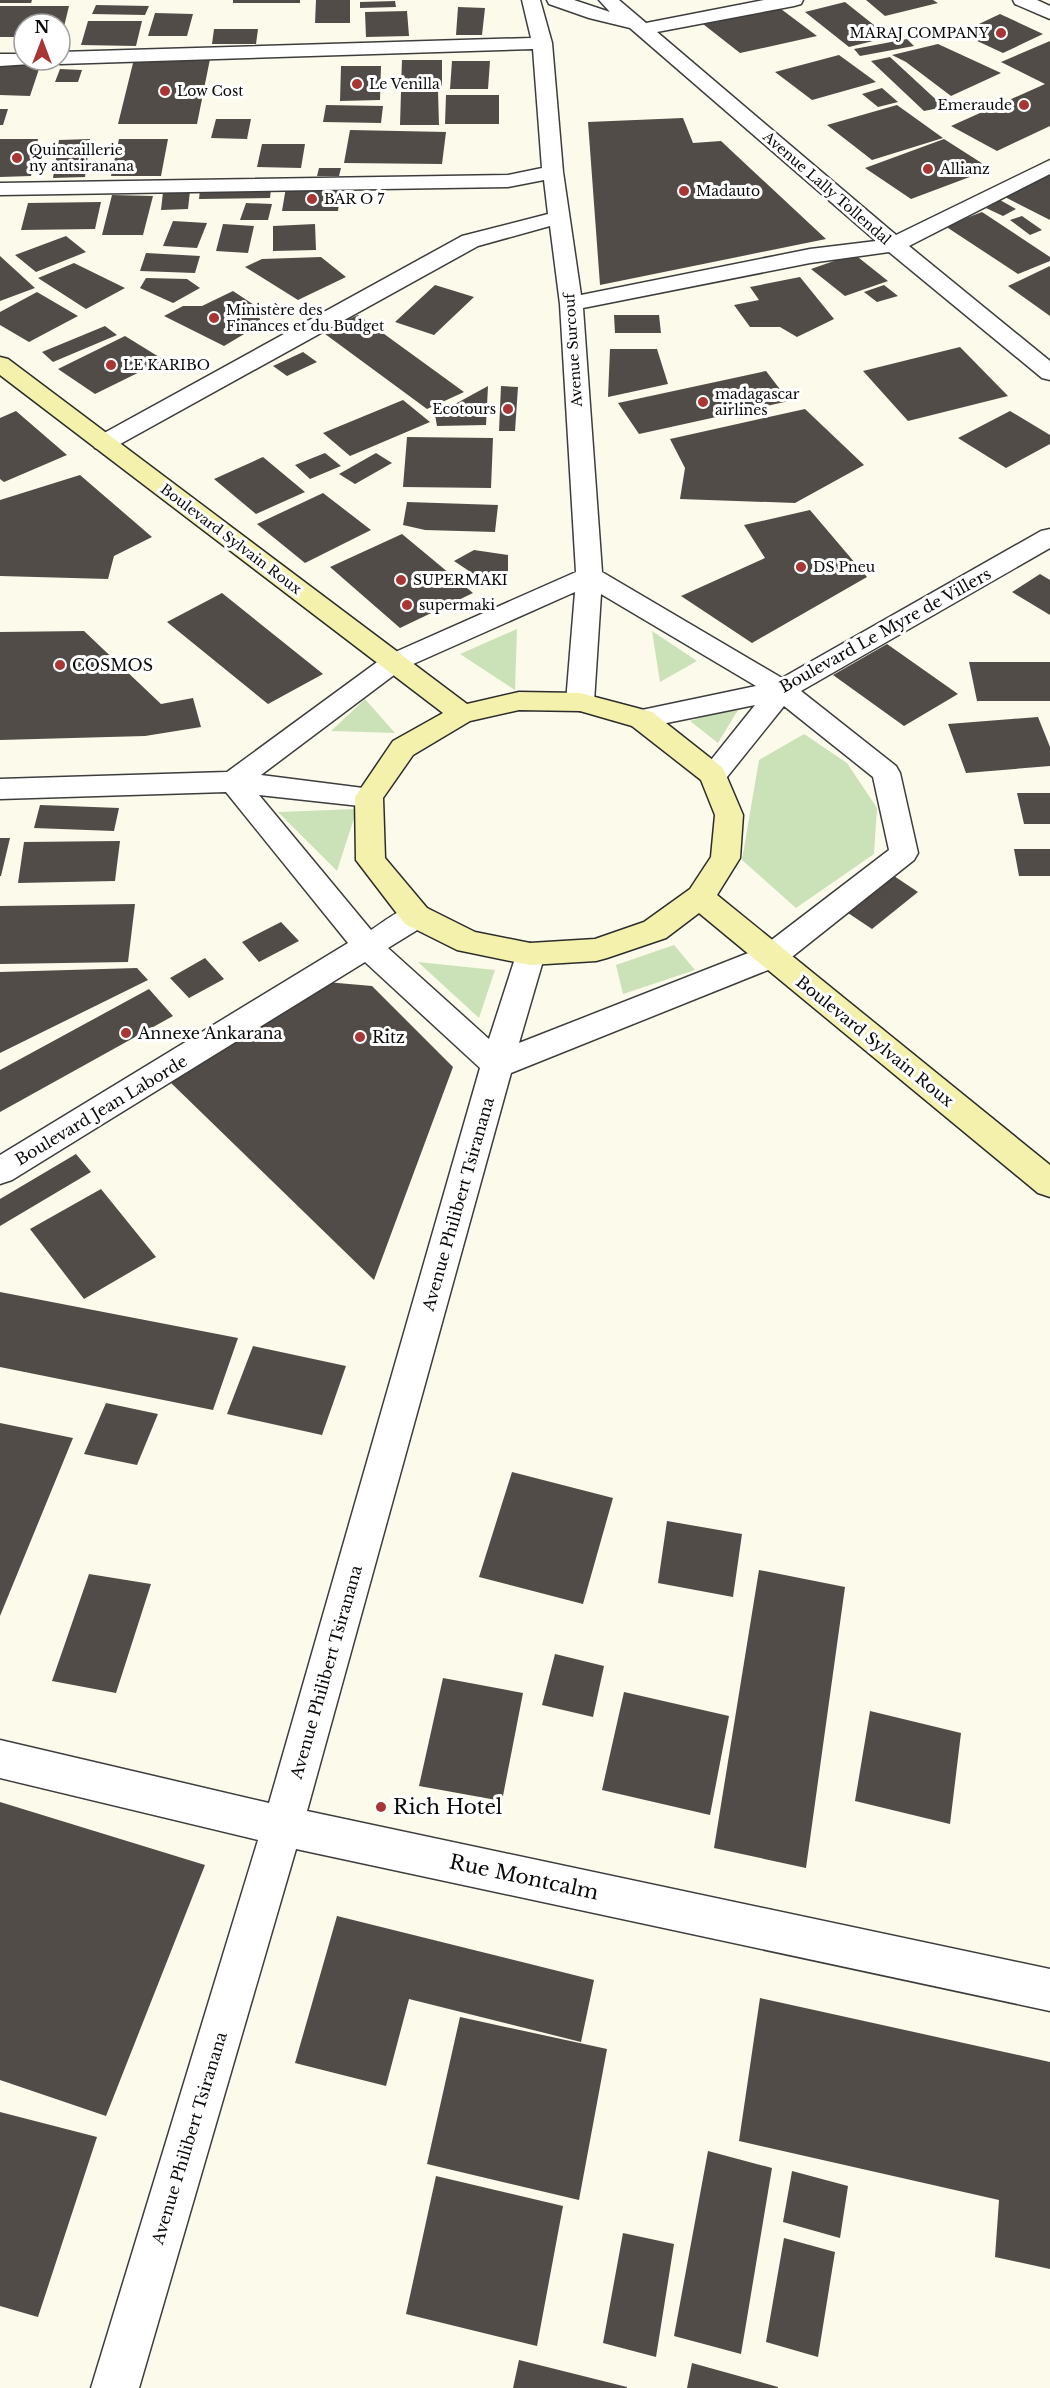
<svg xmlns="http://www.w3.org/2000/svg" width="1050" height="2388" font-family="'Libre Baskerville',serif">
<rect width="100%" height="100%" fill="#fcfaea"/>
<!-- green -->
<path fill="#cbe2b8" d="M 517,629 L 515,690 L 460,654 Z
M 652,631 L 697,661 L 660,682 Z
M 365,699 L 395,733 L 331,731 Z
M 741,705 L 718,743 L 690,721 Z
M 804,734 L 847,763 L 877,808 L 874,854 L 796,908 L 742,860 L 759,760 Z
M 357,809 L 337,871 L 278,812 Z
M 674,945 L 695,970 L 623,994 L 616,965 Z
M 418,962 L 495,970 L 479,1018 Z"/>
<!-- building -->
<path fill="#514c48" d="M 0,0 L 32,0 L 31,3 L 0,3 Z
M 233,0 L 300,0 L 300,3 L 233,3 Z
M 316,0 L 350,0 L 350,23 L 315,23 Z
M 866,0 L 933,0 L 938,3 L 885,16 Z
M 395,1 L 396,7 L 360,8 L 360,2 Z
M 845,2 L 889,37 L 849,47 L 805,12 Z
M 96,5 L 149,6 L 145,15 L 92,14 Z
M 0,6 L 69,6 L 61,39 L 60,24 L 24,24 L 24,37 L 0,37 Z
M 777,6 L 817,36 L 740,53 L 703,24 Z
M 458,7 L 485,8 L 482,35 L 456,35 Z
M 407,11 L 409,36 L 366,37 L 365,12 Z
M 155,13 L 193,14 L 187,36 L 148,36 Z
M 1000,14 L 1043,34 L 1003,53 L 960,33 Z
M 88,21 L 142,21 L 136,46 L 81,45 Z
M 214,29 L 258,29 L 256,44 L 212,44 Z
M 907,39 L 914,46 L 860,56 L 854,49 Z
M 1050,41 L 1050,126 L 997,151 L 951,126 L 1045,84 L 1001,62 Z
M 938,44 L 1001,73 L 951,96 L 906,62 L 892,55 Z
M 839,55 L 876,82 L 812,100 L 775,72 Z
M 890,57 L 944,107 L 924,111 L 871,61 Z
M 134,59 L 210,59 L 197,124 L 118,124 Z
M 402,60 L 442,60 L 442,87 L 401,87 Z
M 452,61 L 490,61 L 488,89 L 450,89 Z
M 0,63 L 41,63 L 30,96 L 0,95 Z
M 341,66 L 381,66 L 380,100 L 340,101 Z
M 60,69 L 82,70 L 78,82 L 55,82 Z
M 882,88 L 898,102 L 878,107 L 862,94 Z
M 438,91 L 439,125 L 400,125 L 401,92 Z
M 446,95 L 499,95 L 499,124 L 445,124 Z
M 326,105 L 383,106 L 381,123 L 323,122 Z
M 897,105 L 943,138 L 872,160 L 827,125 Z
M 0,109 L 8,109 L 3,125 L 0,125 Z
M 683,118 L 693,143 L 721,141 L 826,239 L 600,285 L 588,122 Z
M 216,119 L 251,119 L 247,139 L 211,138 Z
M 350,130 L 446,132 L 442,164 L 344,163 Z
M 0,139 L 38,139 L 31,176 L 0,177 Z
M 90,139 L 85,177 L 53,178 L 59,140 Z
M 119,139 L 168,139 L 161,176 L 111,176 Z
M 944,139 L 991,169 L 911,199 L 865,168 Z
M 262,144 L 305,144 L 301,168 L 257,167 Z
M 319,168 L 341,168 L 339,176 L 317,176 Z
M 1050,169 L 1050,220 L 1001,195 Z
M 286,187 L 341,188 L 338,211 L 282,211 Z
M 271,189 L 270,198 L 199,199 L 200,190 Z
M 190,191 L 188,209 L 161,210 L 163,192 Z
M 112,195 L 153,196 L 143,235 L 102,235 Z
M 1000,200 L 1016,209 L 1003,216 L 986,208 Z
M 101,202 L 95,229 L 21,230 L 28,203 Z
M 246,203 L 272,204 L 268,220 L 240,220 Z
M 982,212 L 1050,257 L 1050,261 L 1018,274 L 945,226 Z
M 1022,216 L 1042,230 L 1030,235 L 1010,220 Z
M 173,221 L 207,223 L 197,248 L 163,246 Z
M 223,224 L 254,226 L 248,253 L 216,251 Z
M 315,224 L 316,250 L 273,251 L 273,226 Z
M 66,236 L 86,252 L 36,272 L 15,255 Z
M 146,253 L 200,256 L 195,273 L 140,271 Z
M 854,254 L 888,281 L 845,296 L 811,269 Z
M 0,256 L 35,288 L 0,301 Z
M 321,257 L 346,277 L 298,300 L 245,267 L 262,259 Z
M 74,263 L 125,288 L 86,309 L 38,278 Z
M 1050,266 L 1050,316 L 1008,286 Z
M 800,277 L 834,319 L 797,337 L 780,327 L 750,327 L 734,305 L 759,300 L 750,287 Z
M 146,278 L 187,279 L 200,288 L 173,303 L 140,288 Z
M 435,285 L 474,297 L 434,335 L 395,322 Z
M 884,285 L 898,296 L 877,302 L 864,292 Z
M 233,291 L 257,307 L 261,324 L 224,346 L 164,316 L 183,306 L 202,306 Z
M 37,292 L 78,316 L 29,342 L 0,325 L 0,312 Z
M 358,315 L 464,392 L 427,409 L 321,331 Z
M 614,315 L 659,315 L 661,333 L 615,333 Z
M 105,326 L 117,335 L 53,362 L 42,352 Z
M 125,336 L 164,360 L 95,394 L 58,369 Z
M 960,347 L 1008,396 L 908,421 L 863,371 Z
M 610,349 L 657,349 L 668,384 L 608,397 Z
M 303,352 L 317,362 L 287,376 L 273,366 Z
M 766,371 L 789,401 L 639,434 L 618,403 Z
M 488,386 L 486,425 L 437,426 L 435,415 Z
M 501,386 L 518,387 L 515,431 L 499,431 Z
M 403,400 L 430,422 L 350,456 L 323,433 Z
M 805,409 L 864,465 L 795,503 L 680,499 L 685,468 L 670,439 Z
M 16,411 L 67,455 L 4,482 L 0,479 L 0,418 Z
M 1010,411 L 1050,435 L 1050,444 L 1006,468 L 958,438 Z
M 407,437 L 493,438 L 491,488 L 403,487 Z
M 325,453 L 341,466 L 310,479 L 295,465 Z
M 376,453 L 392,463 L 355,484 L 339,474 Z
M 263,457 L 305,492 L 256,514 L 214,479 Z
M 80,475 L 152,537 L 114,556 L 108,579 L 0,576 L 0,500 Z
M 323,493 L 371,530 L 305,563 L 257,524 Z
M 407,502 L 498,505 L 495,532 L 425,530 L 403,525 Z
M 810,510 L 867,577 L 752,643 L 681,596 L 765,558 L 744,525 Z
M 402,534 L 473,593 L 400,628 L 330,567 Z
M 474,550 L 508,555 L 508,576 L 487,583 L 454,561 Z
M 1040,574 L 1050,580 L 1050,615 L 1012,592 Z
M 222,593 L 323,674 L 268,704 L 167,622 Z
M 84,631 L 161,704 L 193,698 L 201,727 L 145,736 L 0,740 L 0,632 Z
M 887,644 L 958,694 L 904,726 L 833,675 Z
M 969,662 L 1050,662 L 1050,701 L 977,701 Z
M 1038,717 L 1050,747 L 1050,766 L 966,773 L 948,724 Z
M 1017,793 L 1050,793 L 1050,824 L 1024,824 Z
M 40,805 L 119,808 L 114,831 L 34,828 Z
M 0,838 L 10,838 L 1,876 L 0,876 Z
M 120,841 L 115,881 L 18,883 L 24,842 Z
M 1014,849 L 1050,849 L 1050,876 L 1019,876 Z
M 894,876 L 918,892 L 872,929 L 848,913 Z
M 135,904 L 128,962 L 0,964 L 0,906 Z
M 281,922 L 299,941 L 259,962 L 242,942 Z
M 205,958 L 224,979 L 189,998 L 170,978 Z
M 137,968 L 148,980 L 0,1053 L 0,972 Z
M 326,982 L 372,986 L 453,1067 L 374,1280 L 169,1081 Z
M 149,989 L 173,1016 L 0,1112 L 0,1070 Z
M 76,1154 L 91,1172 L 0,1226 L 0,1199 Z
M 101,1189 L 156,1257 L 84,1299 L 30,1229 Z
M 0,1292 L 238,1338 L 213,1410 L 0,1367 Z
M 253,1346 L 346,1366 L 322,1435 L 227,1414 Z
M 106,1403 L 158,1414 L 137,1465 L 84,1454 Z
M 0,1423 L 73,1438 L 0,1616 Z
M 512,1472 L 613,1498 L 583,1604 L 479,1577 Z
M 667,1521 L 742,1534 L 733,1597 L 658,1583 Z
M 759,1570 L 845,1587 L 806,1868 L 714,1848 Z
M 89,1574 L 151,1584 L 116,1693 L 52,1681 Z
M 555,1654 L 604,1666 L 593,1717 L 542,1705 Z
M 443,1678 L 523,1693 L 502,1801 L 419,1786 Z
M 624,1692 L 729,1716 L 710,1815 L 602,1790 Z
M 870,1711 L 961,1733 L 950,1824 L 855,1801 Z
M 0,1802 L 205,1865 L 106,2116 L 0,2080 Z
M 337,1916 L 594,1980 L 581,2042 L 409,1999 L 386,2086 L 295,2063 Z
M 760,1998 L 1050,2062 L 1050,2269 L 995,2257 L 999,2200 L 739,2141 Z
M 460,2017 L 607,2049 L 579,2200 L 427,2164 Z
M 0,2112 L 97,2137 L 38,2317 L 0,2306 Z
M 708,2151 L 772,2168 L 741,2354 L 674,2336 Z
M 792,2171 L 848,2186 L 840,2238 L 783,2222 Z
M 436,2176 L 563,2206 L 537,2346 L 406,2314 Z
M 623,2233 L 674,2244 L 656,2357 L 603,2343 Z
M 784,2238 L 835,2252 L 818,2357 L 766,2342 Z
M 519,2360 L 627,2387 L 627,2388 L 513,2388 Z
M 692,2363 L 778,2387 L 778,2388 L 687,2388 Z"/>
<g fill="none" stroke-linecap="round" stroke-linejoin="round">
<!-- minor casing -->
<g stroke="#3d3d3d" stroke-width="3">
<path id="minor" d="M 522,0 L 540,0 L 552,43 L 563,172 L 581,295 L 810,249 L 876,241 L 630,28 L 589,18 L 549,4 L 547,0 L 574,0 L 610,12 L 599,0 L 619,0 L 646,23 L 764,0 L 803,0 L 801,4 L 794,6 L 657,32 L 896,235 L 1050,160 L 1050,174 L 909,246 L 1050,361 L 1050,380 L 1042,378 L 889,252 L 810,263 L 583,308 L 602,572 L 782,678 L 1041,531 L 1050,529 L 1050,548 L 801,691 L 896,766 L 900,773 L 918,853 L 914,860 L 783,964 L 511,1073 L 307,1811 L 1050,1969 L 1050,2011 L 296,1849 L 139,2388 L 91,2388 L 258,1840 L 0,1778 L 0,1740 L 269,1803 L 480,1068 L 365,962 L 12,1180 L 0,1184 L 0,1155 L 348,943 L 226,792 L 0,799 L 0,779 L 227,772 L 384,657 L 576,572 L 560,304 L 550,226 L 478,246 L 113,448 L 104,450 L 95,448 L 92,443 L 95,438 L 462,236 L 548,214 L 544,180 L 508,187 L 0,195 L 0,183 L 508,175 L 542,168 L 533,49 L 60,64 L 52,60 L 60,60 L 60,52 L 531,38 ZM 575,592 L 566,702 L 570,708 L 580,711 L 590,708 L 594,702 L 601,594 L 756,686 L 632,712 L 628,719 L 632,726 L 642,728 L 755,705 L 699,775 L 703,782 L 713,785 L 723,782 L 784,706 L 873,777 L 889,850 L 761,948 L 519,1043 L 545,954 L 541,946 L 530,943 L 519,946 L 489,1039 L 388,948 L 427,924 L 431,916 L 427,908 C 406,902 388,919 371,930 L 259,795 L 369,807 L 379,804 L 383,797 L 379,790 L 261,775 L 402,669 Z
M 1013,0 L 1037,0 L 1050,6 L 1050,19 L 1015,4 Z
M 0,54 L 24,54 L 24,60 L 34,60 L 31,64 L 0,66 Z"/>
</g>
<!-- secondary casing -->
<g stroke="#2c2c2c" stroke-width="3">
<path id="secondary" d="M 0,357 L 8,359 L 467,704 L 519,692 L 580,693 L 652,712 L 723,768 L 743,815 L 740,858 L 717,895 L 1050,1165 L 1050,1197 L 1038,1193 L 699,913 L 666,938 L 607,958 L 596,961 L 530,965 L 457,950 L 405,924 L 356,860 L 355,797 L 393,741 L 443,713 L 0,375 ZM 519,710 L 580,711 L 632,726 L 701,780 L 715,815 L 711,857 L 690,889 L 644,922 L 595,939 L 530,943 L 475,932 L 427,908 L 385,858 L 383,798 L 413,755 L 470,721 Z"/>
</g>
<!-- minor -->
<use href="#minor" fill="#fff" fill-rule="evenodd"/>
<!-- secondary -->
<use href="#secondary" fill="#f4f1ad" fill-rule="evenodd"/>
</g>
<!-- markers -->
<g fill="#a73635" stroke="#fff" stroke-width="2">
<circle cx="1001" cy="33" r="6"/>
<circle cx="357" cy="84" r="6"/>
<circle cx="165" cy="91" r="6"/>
<circle cx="1024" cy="105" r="6"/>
<circle cx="17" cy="158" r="6"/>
<circle cx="928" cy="169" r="6"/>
<circle cx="684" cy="191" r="6"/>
<circle cx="312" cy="199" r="6"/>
<circle cx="214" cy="318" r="6"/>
<circle cx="111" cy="365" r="6"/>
<circle cx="703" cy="402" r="6"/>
<circle cx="508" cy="409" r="6"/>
<circle cx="801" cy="567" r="6"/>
<circle cx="401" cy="580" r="6"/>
<circle cx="407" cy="605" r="6"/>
<circle cx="60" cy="665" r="6"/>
<circle cx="126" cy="1033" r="6"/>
<circle cx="360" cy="1037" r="6"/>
<circle cx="381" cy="1807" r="6"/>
</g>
<g text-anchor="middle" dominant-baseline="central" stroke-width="6" stroke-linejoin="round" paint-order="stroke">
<!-- far-poi labels -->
<g font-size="14" fill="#0a0a0a" stroke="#fff" text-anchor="start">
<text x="989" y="33" text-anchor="end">MARAJ COMPANY</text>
<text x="369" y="84">Le Venilla</text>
<text x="177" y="91">Low Cost</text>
<text x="1012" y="105" text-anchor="end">Emeraude</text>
<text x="29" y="150">Quincaillerie<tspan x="29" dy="16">ny antsiranana</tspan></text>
<text x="940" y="169">Allianz</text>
<text x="696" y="191">Madauto</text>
<text x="324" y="199">BAR O 7</text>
<text x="226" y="310">Ministère des<tspan x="226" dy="16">Finances et du Budget</tspan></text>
<text x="123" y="365">LE KARIBO</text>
<text x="715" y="394">madagascar<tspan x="715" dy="16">airlines</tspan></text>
<text x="496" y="409" text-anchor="end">Ecotours</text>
<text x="813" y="567">DS Pneu</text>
<text x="413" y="580">SUPERMAKI</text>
<text x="419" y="605">supermaki</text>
</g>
<!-- far-street labels -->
<g font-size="14" fill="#0a0a0a" stroke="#fff">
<text transform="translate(827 188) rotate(41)">Avenue Lally Tollendal</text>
<text transform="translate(573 350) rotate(-94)">Avenue Surcouf</text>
<text transform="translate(231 539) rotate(37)">Boulevard Sylvain Roux</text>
</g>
<!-- street labels -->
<g font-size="16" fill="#0a0a0a" stroke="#fff">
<text transform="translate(885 630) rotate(-29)">Boulevard Le Myre de Villers</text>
<text transform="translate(875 1041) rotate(39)">Boulevard Sylvain Roux</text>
<text transform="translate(101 1110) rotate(-31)">Boulevard Jean Laborde</text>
<text transform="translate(458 1204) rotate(-74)">Avenue Philibert Tsiranana</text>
<text transform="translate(326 1672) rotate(-74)">Avenue Philibert Tsiranana</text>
<text transform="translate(189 2138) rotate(-73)">Avenue Philibert Tsiranana</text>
</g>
<!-- poi labels -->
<g font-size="16" fill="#0a0a0a" stroke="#fff" text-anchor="start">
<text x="72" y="665">COSMOS</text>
<text x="138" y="1033">Annexe Ankarana</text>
<text x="372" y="1037">Ritz</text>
</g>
<!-- near-poi labels -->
<g font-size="20" fill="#0a0a0a" stroke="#fff" text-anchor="start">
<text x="393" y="1807">Rich Hotel</text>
</g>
<!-- near-street labels -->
<g font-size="20" fill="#0a0a0a" stroke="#fff">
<text transform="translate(524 1877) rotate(12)">Rue Montcalm</text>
</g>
</g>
<!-- north arrow -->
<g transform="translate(42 42)"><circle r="28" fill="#ffffff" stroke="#9d9d9d" stroke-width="1.5"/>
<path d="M0-4.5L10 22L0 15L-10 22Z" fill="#a73635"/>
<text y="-9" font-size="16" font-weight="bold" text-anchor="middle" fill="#0a0a0a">N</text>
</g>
</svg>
